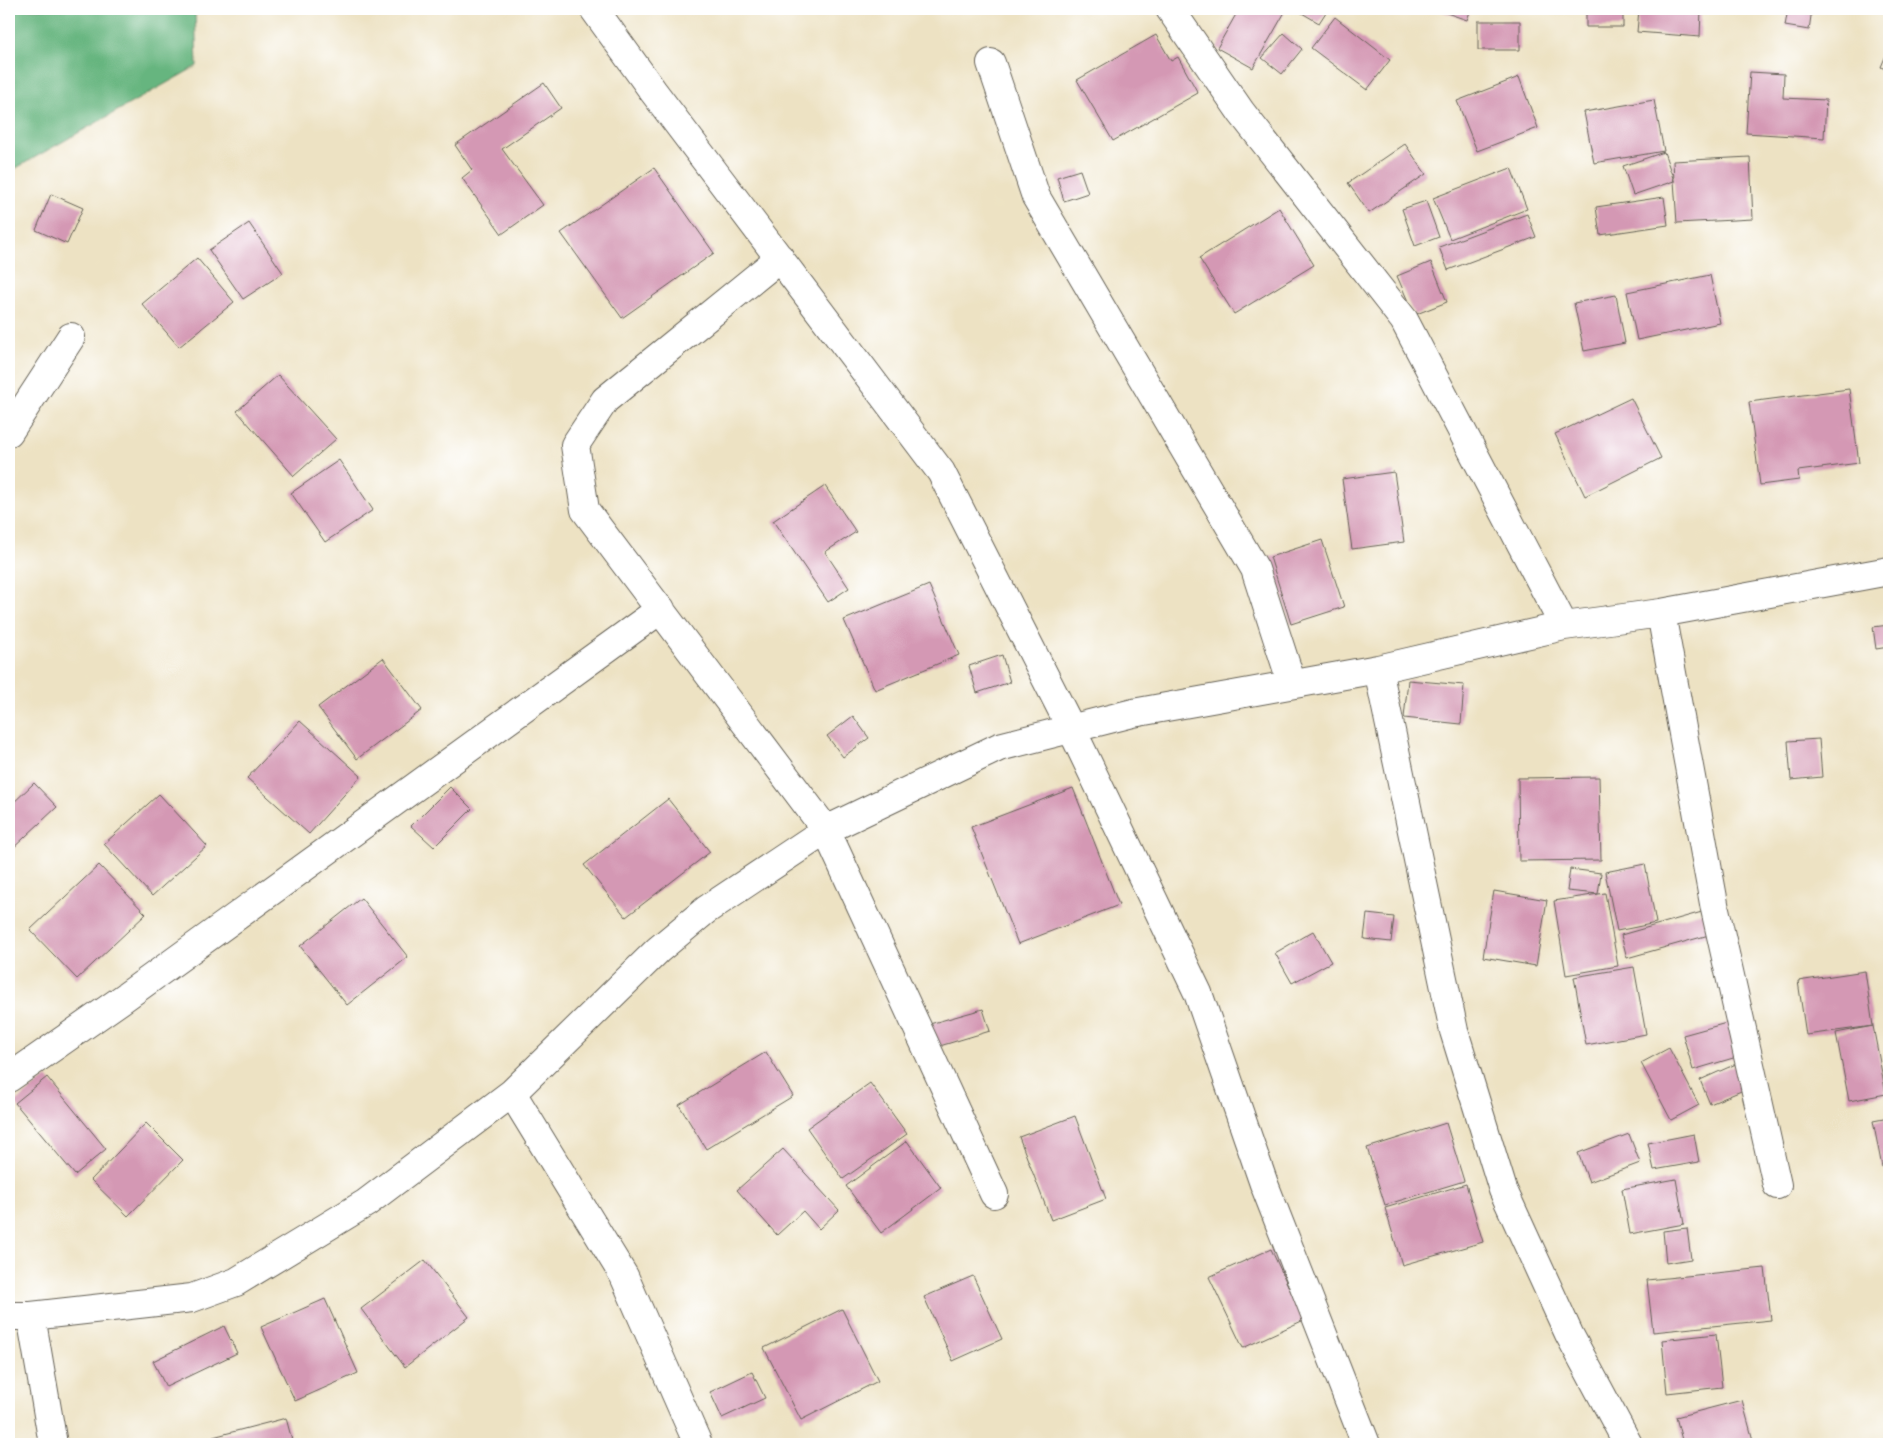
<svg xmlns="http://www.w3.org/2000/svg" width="1898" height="1453" font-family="Pangolin,sans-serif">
<rect width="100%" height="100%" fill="#fff"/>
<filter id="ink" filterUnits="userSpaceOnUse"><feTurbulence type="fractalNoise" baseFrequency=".02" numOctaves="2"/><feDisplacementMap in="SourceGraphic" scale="10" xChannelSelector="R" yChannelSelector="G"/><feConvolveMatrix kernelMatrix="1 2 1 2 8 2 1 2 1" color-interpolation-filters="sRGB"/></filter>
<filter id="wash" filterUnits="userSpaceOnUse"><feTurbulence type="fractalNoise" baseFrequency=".0096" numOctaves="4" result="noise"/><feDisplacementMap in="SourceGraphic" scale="20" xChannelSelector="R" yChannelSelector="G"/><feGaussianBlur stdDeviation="1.12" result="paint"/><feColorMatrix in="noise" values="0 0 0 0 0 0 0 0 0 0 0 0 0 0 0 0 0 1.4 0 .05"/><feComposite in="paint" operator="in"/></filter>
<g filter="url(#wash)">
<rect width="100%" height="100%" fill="#ede2c3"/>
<!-- forest -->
<path fill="#66b57f" stroke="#41684e" d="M 9,9 L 195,9 L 197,66 L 9,172 Z"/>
<g id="blocks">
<!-- building -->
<path fill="#d498b4" d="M 1239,9 L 1280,9 L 1285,12 L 1253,68 L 1217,48 Z
M 1295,9 L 1328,9 L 1319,23 Z
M 1435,9 L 1471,9 L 1467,20 Z
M 1586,9 L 1623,9 L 1623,27 L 1586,27 Z
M 1639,9 L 1701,9 L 1700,37 L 1637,32 Z
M 1788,9 L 1812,9 L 1809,30 L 1785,26 Z
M 1335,17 L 1390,60 L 1367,90 L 1311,48 Z
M 1478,21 L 1520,21 L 1520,50 L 1478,50 Z
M 1284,33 L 1302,49 L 1282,74 L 1262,58 Z
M 1156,35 L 1171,61 L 1178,57 L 1198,93 L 1113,141 L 1077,80 Z
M 1889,48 L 1889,71 L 1881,67 Z
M 1750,72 L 1784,74 L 1783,98 L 1826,100 L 1824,138 L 1746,133 Z
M 1519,77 L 1538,128 L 1477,151 L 1457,101 Z
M 544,83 L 561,108 L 502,149 L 543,205 L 502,234 L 462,178 L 472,170 L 455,145 Z
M 1654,100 L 1664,151 L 1594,163 L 1584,112 Z
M 1405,144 L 1426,174 L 1369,213 L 1348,183 Z
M 1664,152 L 1674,181 L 1673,161 L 1750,157 L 1753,219 L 1677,223 L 1674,181 L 1633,195 L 1623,166 Z
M 654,168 L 714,253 L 622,318 L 561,233 Z
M 1511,168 L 1527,209 L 1450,239 L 1433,198 Z
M 1080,170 L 1088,193 L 1064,201 L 1057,177 Z
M 51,194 L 83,208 L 67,244 L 36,230 Z
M 1664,197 L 1668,225 L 1600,235 L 1596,207 Z
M 1426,201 L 1439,237 L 1415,246 L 1402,209 Z
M 1279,208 L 1314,265 L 1234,314 L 1199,258 Z
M 1527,214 L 1536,237 L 1448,270 L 1439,247 Z
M 249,223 L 283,273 L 243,299 L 209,250 Z
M 197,258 L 234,302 L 179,347 L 142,304 Z
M 1431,262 L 1447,302 L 1414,315 L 1397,276 Z
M 1710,275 L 1720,323 L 1637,340 L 1627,292 Z
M 1616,295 L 1625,343 L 1584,351 L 1574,303 Z
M 278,375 L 336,439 L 294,476 L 237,411 Z
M 1849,389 L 1859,463 L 1798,471 L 1799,480 L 1760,485 L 1749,402 Z
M 1631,398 L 1661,458 L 1585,496 L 1555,434 Z
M 339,460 L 373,510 L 325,542 L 291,493 Z
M 1394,472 L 1404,542 L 1352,549 L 1342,479 Z
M 825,486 L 856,532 L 825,552 L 849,588 L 828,602 L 773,521 Z
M 1322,540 L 1344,607 L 1291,624 L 1270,557 Z
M 929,585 L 959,655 L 875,690 L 844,620 Z
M 1889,625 L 1889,647 L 1876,649 L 1873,627 Z
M 1002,655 L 1010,682 L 977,693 L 969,666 Z
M 383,658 L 422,710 L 357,759 L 318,707 Z
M 1408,680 L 1464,685 L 1461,724 L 1404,718 Z
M 853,716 L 869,738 L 843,757 L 827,736 Z
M 300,721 L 361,776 L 309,834 L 247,778 Z
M 1819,739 L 1822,777 L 1791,780 L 1788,741 Z
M 1599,777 L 1601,860 L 1519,861 L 1518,778 Z
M 34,783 L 57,807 L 9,852 L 9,807 Z
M 450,787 L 472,809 L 434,847 L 411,826 Z
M 1073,788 L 1119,905 L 1018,944 L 971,827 Z
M 159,794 L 207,846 L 152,896 L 104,844 Z
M 668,799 L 710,852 L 626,917 L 584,865 Z
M 1645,864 L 1656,923 L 1617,931 L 1605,872 Z
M 99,865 L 146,914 L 77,979 L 30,930 Z
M 1570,869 L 1601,873 L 1598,894 L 1567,891 Z
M 1494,891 L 1547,900 L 1536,966 L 1483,957 Z
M 1605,893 L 1618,966 L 1566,975 L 1554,901 Z
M 361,898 L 408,957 L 347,1005 L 300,946 Z
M 1709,910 L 1716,933 L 1627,958 L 1621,935 Z
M 1367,914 L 1394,917 L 1391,942 L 1364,939 Z
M 1313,931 L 1331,962 L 1292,983 L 1275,953 Z
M 1634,967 L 1646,1034 L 1586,1045 L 1574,977 Z
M 1865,971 L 1873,1026 L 1806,1035 L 1798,981 Z
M 983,1009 L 990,1031 L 933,1048 L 926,1025 Z
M 1730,1022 L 1740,1056 L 1693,1070 L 1683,1035 Z
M 1873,1026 L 1886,1094 L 1849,1101 L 1836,1033 Z
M 1669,1048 L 1699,1105 L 1671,1120 L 1641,1063 Z
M 766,1052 L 793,1096 L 706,1149 L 679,1105 Z
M 1736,1064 L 1746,1089 L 1710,1104 L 1700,1080 Z
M 47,1077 L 106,1149 L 75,1175 L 15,1103 Z
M 870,1083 L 907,1134 L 843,1179 L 807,1128 Z
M 1075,1116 L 1106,1199 L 1051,1220 L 1019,1137 Z
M 1889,1118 L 1889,1166 L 1882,1167 L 1873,1121 Z
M 146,1123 L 183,1160 L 128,1216 L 91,1180 Z
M 1446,1123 L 1464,1181 L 1385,1205 L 1367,1148 Z
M 1629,1134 L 1640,1163 L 1589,1182 L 1578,1153 Z
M 1694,1134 L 1699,1162 L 1654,1170 L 1648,1143 Z
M 907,1141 L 941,1188 L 881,1233 L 846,1186 Z
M 783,1149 L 839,1210 L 819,1229 L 803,1211 L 777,1235 L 737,1190 Z
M 1676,1179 L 1684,1224 L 1630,1234 L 1622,1189 Z
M 1466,1184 L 1483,1242 L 1402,1265 L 1385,1208 Z
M 1687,1228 L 1691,1259 L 1666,1263 L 1663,1231 Z
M 1271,1249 L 1304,1320 L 1243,1348 L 1209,1277 Z
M 425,1260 L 469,1317 L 405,1367 L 361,1309 Z
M 1765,1268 L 1771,1320 L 1653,1332 L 1647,1280 Z
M 973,1276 L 1002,1339 L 953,1361 L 924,1297 Z
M 325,1299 L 358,1373 L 295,1401 L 261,1327 Z
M 842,1309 L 878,1381 L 801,1420 L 764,1348 Z
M 224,1326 L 237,1353 L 166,1387 L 153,1361 Z
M 1716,1334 L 1722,1387 L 1667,1393 L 1662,1340 Z
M 752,1372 L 765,1398 L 722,1418 L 710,1392 Z
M 1742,1400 L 1754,1444 L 1683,1444 L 1676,1417 Z
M 286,1418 L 293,1444 L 215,1444 L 213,1437 Z"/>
</g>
</g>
<g filter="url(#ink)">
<use href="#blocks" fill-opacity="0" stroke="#656156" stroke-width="1"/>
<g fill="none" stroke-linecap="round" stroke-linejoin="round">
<!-- minor casing -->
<g stroke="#656156" stroke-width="30">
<path id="minor" d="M 594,9 L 653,91 L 941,472 L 1071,728 L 1198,993 L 1264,1184 L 1366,1444
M 1170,9 L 1241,112 L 1404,320 L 1564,626
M 991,63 L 1036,197 L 1255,569 L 1292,684
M 780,258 L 605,400 L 575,445 L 585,510 L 826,830 L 994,1194
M 9,432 L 71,337
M 1661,613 L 1715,909 L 1777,1185
M 1378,669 L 1454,1031 L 1503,1190 L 1569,1334 L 1628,1444
M 9,1078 L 121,1000 L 661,609
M 512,1093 L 624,1276 L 698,1444
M 9,1316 L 31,1316 L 192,1298 L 236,1282 L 366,1203 L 512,1093 L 658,950 L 706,910 L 826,830 L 999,747 L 1133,713 L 1378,669 L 1564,626 L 1661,613 L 1889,571
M 31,1316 L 53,1444"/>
</g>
<!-- minor -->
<use href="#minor" stroke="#fff" stroke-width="28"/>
</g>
</g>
<!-- margin -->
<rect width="1898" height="1453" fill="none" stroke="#fff" stroke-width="30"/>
</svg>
